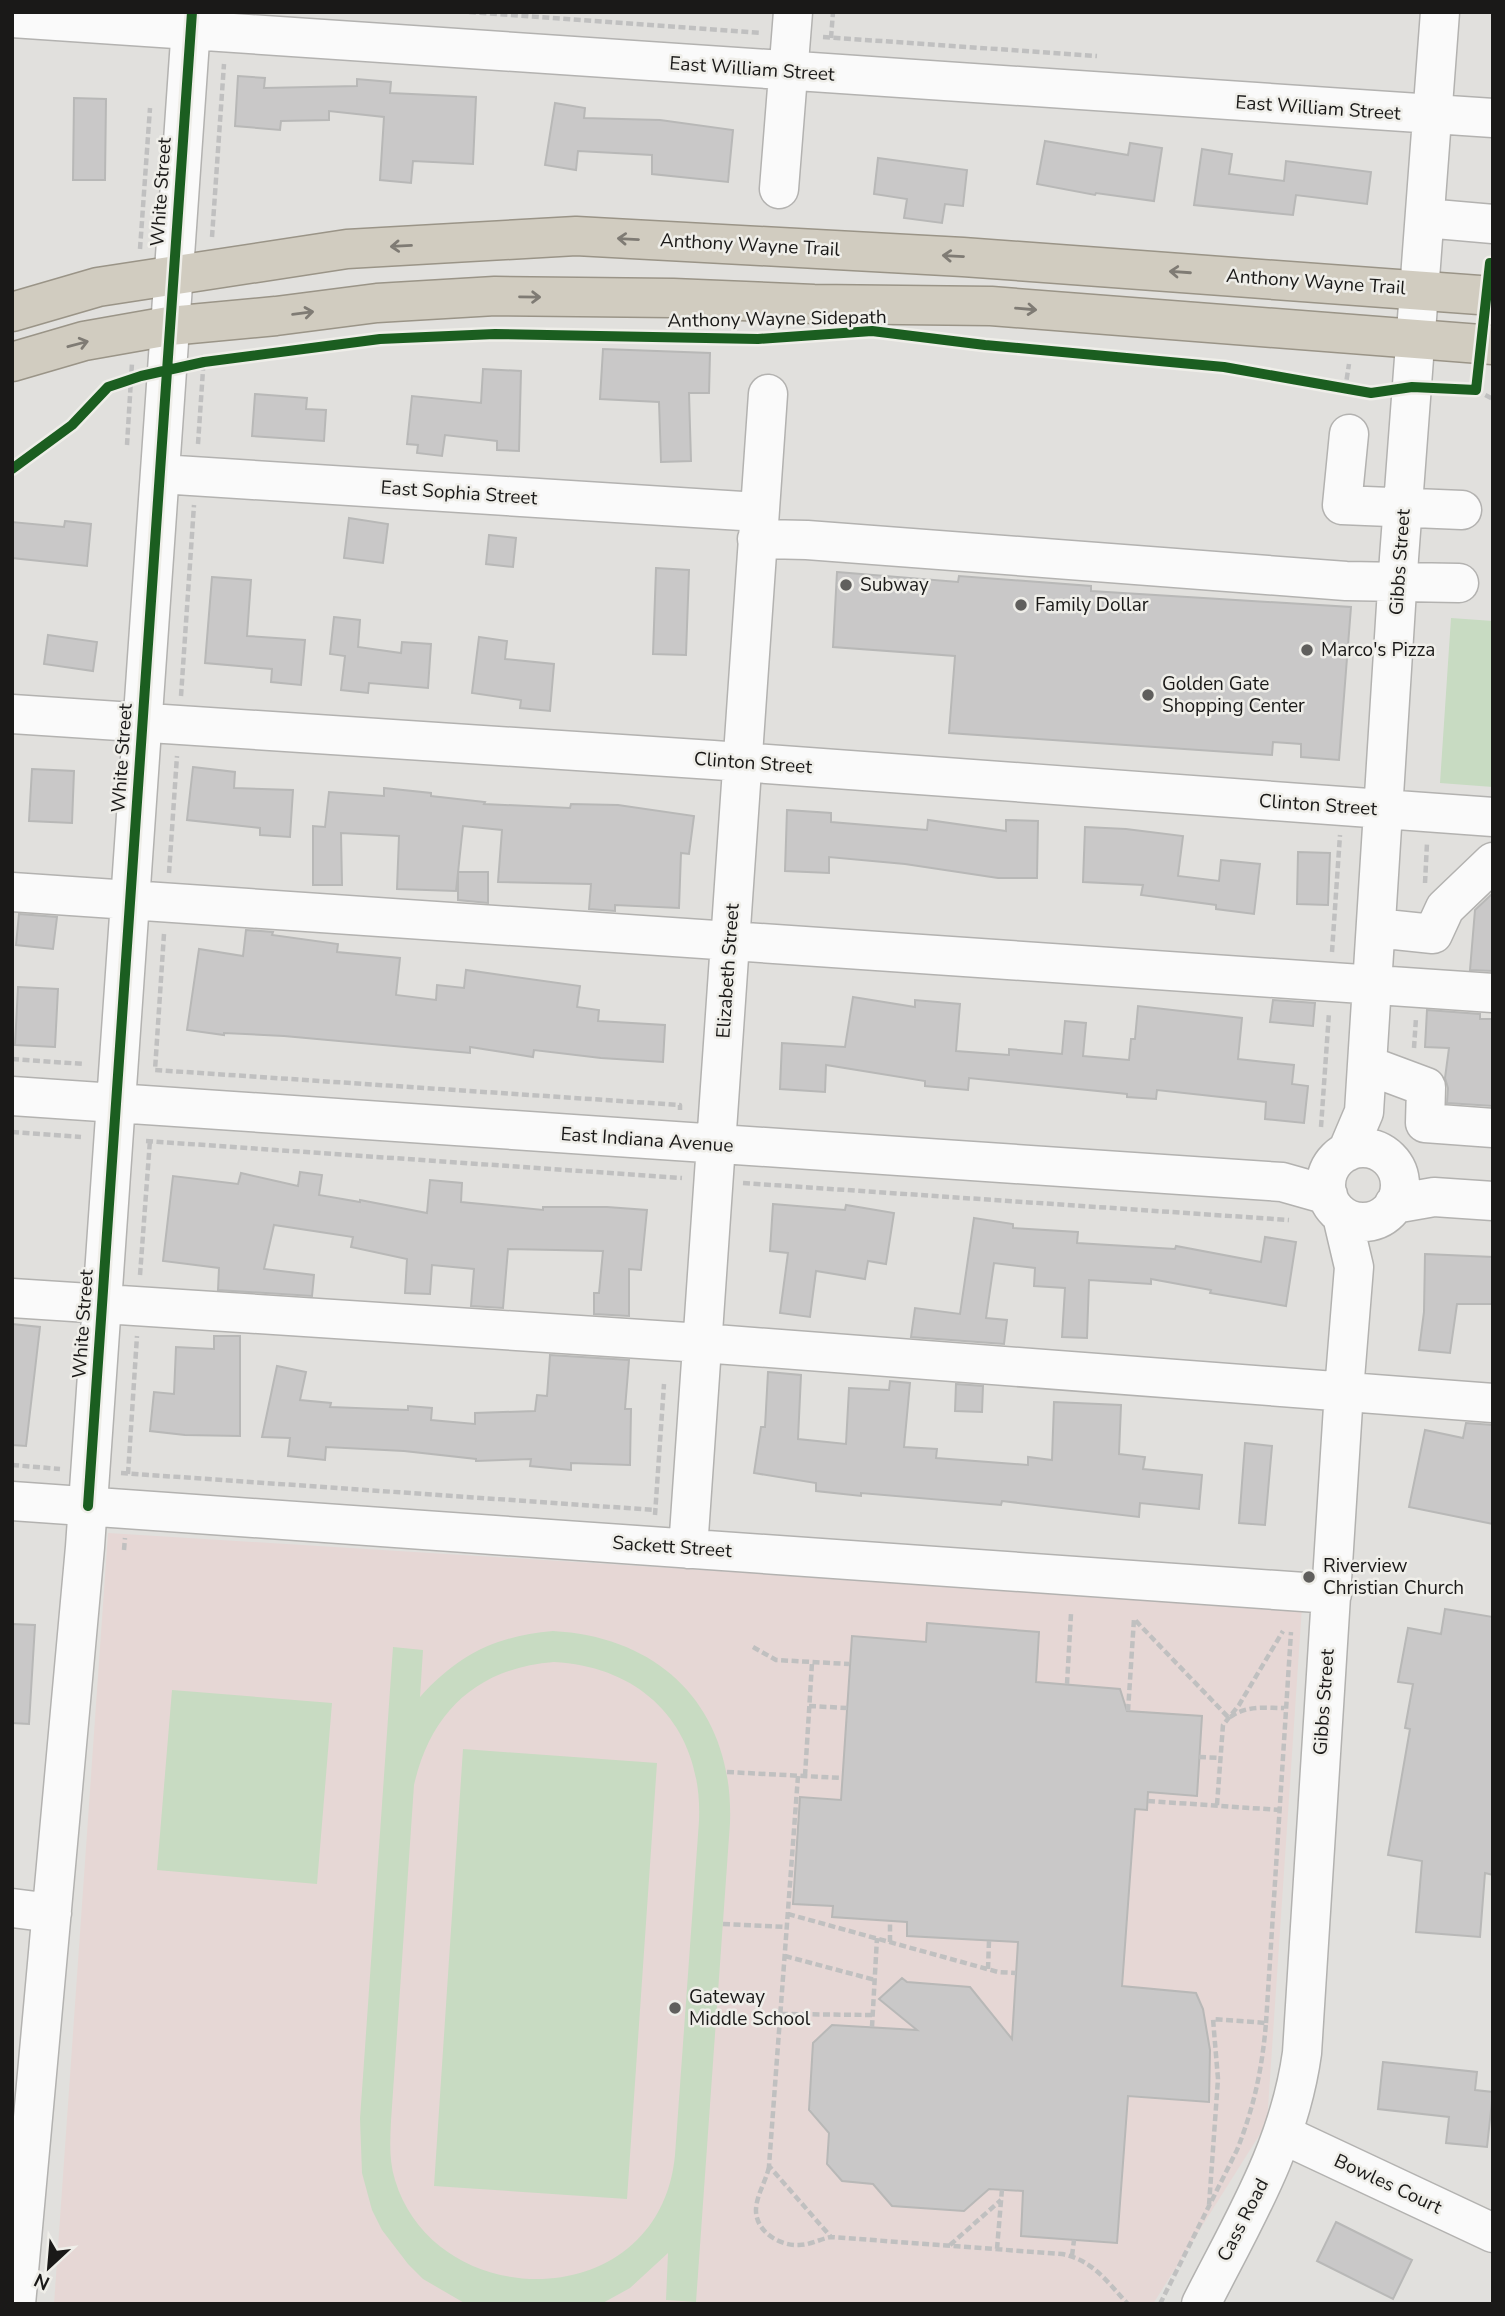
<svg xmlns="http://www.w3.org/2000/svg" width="1505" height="2316" font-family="'Nunito Sans',sans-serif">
<rect width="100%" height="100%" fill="#e1e0dd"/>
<!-- education -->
<path fill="#e6d7d5" d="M 108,1533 L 1302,1607 L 1267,2123 L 1153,2304 L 54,2304 Z"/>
<!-- green -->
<path fill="#c8dbc2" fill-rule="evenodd" d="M 1451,618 L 1493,621 L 1493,787 L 1440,783 Z
M 553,1631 C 664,1637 734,1711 730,1823 L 696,2302 L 666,2300 L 668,2253 L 630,2288 L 601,2304 L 466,2304 L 423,2279 L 408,2264 L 382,2230 L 372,2210 L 362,2173 L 360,2119 L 393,1647 L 423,1650 L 420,1697 C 459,1654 496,1636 553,1631 ZM 554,1662 C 646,1667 703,1730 699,1821 L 675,2155 C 660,2316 436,2316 395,2180 C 389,2161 390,2141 391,2121 L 414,1785 C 431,1711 478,1668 554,1662 Z
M 172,1690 L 332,1703 L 317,1884 L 157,1870 Z
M 463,1749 L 657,1763 L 627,2199 L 434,2186 Z"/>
<!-- building -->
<path fill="#c9c8c8" stroke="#b8b8b7" stroke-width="2" d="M 238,76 L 265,78 L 264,88 L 357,86 L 357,79 L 391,82 L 390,93 L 476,97 L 473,164 L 413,161 L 411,183 L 380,180 L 384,117 L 329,111 L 329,120 L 281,121 L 280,130 L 235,126 Z
M 74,98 L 106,99 L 105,180 L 73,180 Z
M 555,103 L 585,108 L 584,118 L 660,120 L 733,130 L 728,182 L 652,174 L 652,155 L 578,151 L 576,170 L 545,165 Z
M 1045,141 L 1128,155 L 1130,143 L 1162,148 L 1154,201 L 1096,193 L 1095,195 L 1037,184 Z
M 1202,149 L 1232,154 L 1229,174 L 1284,181 L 1286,161 L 1371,172 L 1367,204 L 1296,195 L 1293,215 L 1194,205 Z
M 878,158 L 967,170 L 963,206 L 945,204 L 942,223 L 904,218 L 907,199 L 874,194 Z
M 603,349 L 710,353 L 709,393 L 689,393 L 691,461 L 661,462 L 659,402 L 600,399 Z
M 483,369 L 521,371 L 519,451 L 497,450 L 497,441 L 445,435 L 442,456 L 417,453 L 418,445 L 407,444 L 412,396 L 481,403 Z
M 255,394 L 307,398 L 306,409 L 326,410 L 324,441 L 252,436 Z
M 349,518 L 388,524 L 383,563 L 344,558 Z
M 65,521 L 91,524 L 87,566 L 12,558 L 12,522 L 64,527 Z
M 489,535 L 516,538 L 513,567 L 486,564 Z
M 656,568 L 689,570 L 686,655 L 653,654 Z
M 837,572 L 958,582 L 959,576 L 1091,586 L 1091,591 L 1351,607 L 1339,760 L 1301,757 L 1301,744 L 1273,742 L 1272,755 L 949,733 L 955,656 L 833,647 Z
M 212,577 L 251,580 L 247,636 L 305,640 L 301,685 L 271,682 L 272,669 L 205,663 Z
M 334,617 L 360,620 L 358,647 L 401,653 L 402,642 L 431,644 L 428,688 L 369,683 L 368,693 L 341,690 L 345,656 L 330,654 Z
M 48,635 L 97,642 L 93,671 L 44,664 Z
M 479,637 L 507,641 L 505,659 L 554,664 L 550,711 L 520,708 L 521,700 L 472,693 Z
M 193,767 L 235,772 L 234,788 L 293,790 L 290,837 L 260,835 L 260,828 L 187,820 Z
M 32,769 L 74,771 L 72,823 L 29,821 Z
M 384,788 L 431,793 L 431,796 L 485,802 L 484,804 L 570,808 L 571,804 L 618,805 L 694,816 L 689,854 L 681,853 L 679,908 L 615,905 L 615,911 L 589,909 L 591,884 L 498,882 L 502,830 L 463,826 L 456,891 L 397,889 L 399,836 L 341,833 L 342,885 L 313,885 L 313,826 L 325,827 L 329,792 L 384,796 Z
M 787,810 L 831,813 L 831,822 L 927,830 L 928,820 L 1006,831 L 1006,820 L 1038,821 L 1037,878 L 998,878 L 905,864 L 829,857 L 829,873 L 785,871 Z
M 1085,827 L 1126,829 L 1183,836 L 1178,876 L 1219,881 L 1221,860 L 1260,864 L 1254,914 L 1216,909 L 1216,905 L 1141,895 L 1143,885 L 1083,882 Z
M 1298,852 L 1330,853 L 1328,905 L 1297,904 Z
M 458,872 L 488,872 L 488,903 L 458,900 Z
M 1493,893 L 1493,971 L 1470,970 L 1475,910 Z
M 19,914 L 57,917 L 53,949 L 16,945 Z
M 246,930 L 273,932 L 272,935 L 338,944 L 337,952 L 400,958 L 396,995 L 436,1000 L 437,985 L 464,988 L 466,970 L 580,986 L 577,1007 L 599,1010 L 598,1021 L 665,1025 L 663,1062 L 601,1058 L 534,1050 L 533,1057 L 470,1047 L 470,1053 L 284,1036 L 224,1033 L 224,1035 L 187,1030 L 199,949 L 243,956 Z
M 18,987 L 58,989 L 55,1047 L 15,1045 Z
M 853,997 L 915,1007 L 915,1000 L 960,1004 L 956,1051 L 1009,1055 L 1009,1049 L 1062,1054 L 1065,1021 L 1086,1023 L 1083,1056 L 1129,1060 L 1131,1039 L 1135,1039 L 1138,1006 L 1242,1018 L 1238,1059 L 1294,1065 L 1292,1084 L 1308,1086 L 1304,1123 L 1265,1119 L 1266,1102 L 1157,1090 L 1156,1099 L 1127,1097 L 1127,1094 L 969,1078 L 968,1090 L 925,1086 L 925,1081 L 826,1065 L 825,1092 L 780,1089 L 782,1043 L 845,1047 Z
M 1273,1000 L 1315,1003 L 1313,1026 L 1270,1022 Z
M 1427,1010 L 1480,1014 L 1480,1019 L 1493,1019 L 1493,1106 L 1447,1103 L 1448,1088 L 1445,1078 L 1449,1048 L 1425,1047 Z
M 300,1172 L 322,1175 L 319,1195 L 360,1202 L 360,1200 L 427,1213 L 430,1180 L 462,1183 L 461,1202 L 543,1210 L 543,1207 L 607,1207 L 647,1210 L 641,1270 L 629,1269 L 629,1316 L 594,1314 L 594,1293 L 599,1293 L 603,1251 L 508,1249 L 503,1308 L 471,1306 L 474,1269 L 432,1265 L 430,1294 L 405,1293 L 407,1259 L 351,1247 L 353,1237 L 274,1225 L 264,1269 L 314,1275 L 312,1296 L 218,1290 L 219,1268 L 163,1261 L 173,1176 L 238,1184 L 241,1173 L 298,1186 Z
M 773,1204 L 845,1210 L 846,1205 L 894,1213 L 886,1264 L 868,1261 L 865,1279 L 816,1271 L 810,1317 L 780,1313 L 788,1253 L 770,1251 Z
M 974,1218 L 1013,1224 L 1013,1228 L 1078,1232 L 1077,1243 L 1175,1249 L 1176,1246 L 1261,1262 L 1265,1237 L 1296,1242 L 1286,1306 L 1210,1293 L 1211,1290 L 1151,1279 L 1151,1284 L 1089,1280 L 1087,1338 L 1062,1337 L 1065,1288 L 1034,1286 L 1035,1268 L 994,1263 L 986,1318 L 1007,1320 L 1004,1344 L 911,1337 L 915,1308 L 960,1314 Z
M 1425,1254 L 1493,1257 L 1493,1304 L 1457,1304 L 1450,1353 L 1419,1350 L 1424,1312 Z
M 12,1324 L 40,1327 L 26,1446 L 12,1445 Z
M 214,1336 L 240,1336 L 240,1436 L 185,1435 L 150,1431 L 154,1392 L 174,1394 L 176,1347 L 214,1349 Z
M 550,1355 L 629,1360 L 625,1409 L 631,1409 L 630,1465 L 571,1463 L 571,1470 L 530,1466 L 531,1459 L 476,1461 L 476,1459 L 404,1451 L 326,1447 L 325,1460 L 288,1456 L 290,1438 L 262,1437 L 277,1366 L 306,1372 L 300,1400 L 331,1403 L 330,1407 L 408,1410 L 408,1406 L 432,1408 L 431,1420 L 475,1424 L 475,1413 L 535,1411 L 537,1395 L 547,1396 Z
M 768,1372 L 801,1375 L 798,1439 L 846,1444 L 849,1388 L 889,1390 L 890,1381 L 910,1383 L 904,1447 L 937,1449 L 936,1458 L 1028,1465 L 1028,1457 L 1052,1460 L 1054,1402 L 1121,1405 L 1119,1454 L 1145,1457 L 1143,1469 L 1202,1475 L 1199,1509 L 1140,1503 L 1139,1517 L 1002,1501 L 1001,1505 L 861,1493 L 861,1496 L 816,1491 L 816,1483 L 754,1473 L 761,1427 L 765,1427 Z
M 956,1384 L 983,1386 L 982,1412 L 955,1411 Z
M 1466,1423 L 1493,1425 L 1493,1524 L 1409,1507 L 1425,1430 L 1463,1438 Z
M 1245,1443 L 1272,1446 L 1265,1525 L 1239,1523 Z
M 1445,1609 L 1493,1617 L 1493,1875 L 1485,1873 L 1480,1937 L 1416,1932 L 1422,1861 L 1388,1855 L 1410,1729 L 1405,1728 L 1413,1684 L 1398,1682 L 1408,1628 L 1441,1634 Z
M 927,1623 L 1039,1632 L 1036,1682 L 1120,1689 L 1127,1711 L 1202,1716 L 1197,1796 L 1148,1792 L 1147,1810 L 1135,1809 L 1122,1986 L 1196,1993 L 1203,2009 L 1210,2050 L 1209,2102 L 1128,2096 L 1117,2243 L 1021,2236 L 1023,2191 L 989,2189 L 964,2211 L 892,2206 L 873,2184 L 842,2181 L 827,2164 L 829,2133 L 809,2110 L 813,2043 L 832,2025 L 917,2030 L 879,1999 L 902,1978 L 907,1982 L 970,1987 L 1012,2039 L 1018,1942 L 907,1936 L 907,1922 L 832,1917 L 833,1906 L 793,1904 L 800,1797 L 841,1800 L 852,1636 L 926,1642 Z
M 12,1624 L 35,1625 L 29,1724 L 12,1723 Z
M 1383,2062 L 1477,2072 L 1475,2090 L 1493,2092 L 1487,2147 L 1446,2143 L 1449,2117 L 1378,2109 Z
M 1336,2222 L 1412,2260 L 1393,2299 L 1317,2261 Z"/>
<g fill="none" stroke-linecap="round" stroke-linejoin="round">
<!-- minor casing -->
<g stroke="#b3b2b0" stroke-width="41">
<path id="minor" d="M 12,18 L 1493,118
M 779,189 L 793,12
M 1425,218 L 1493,224
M 1349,434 L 1342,505 L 1462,510
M 160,474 L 758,512
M 757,539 L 807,540 L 1346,581 L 1459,583
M 12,714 L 713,760 L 1493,817
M 12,892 L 1493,993
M 1376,928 L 1433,934 L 1445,908 L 1493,862
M 1367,1065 L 1426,1087 L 1425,1123 L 1493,1128
M 12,1096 L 1282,1182 L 1328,1195
M1326 1185a37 37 0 1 1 74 0a37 37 0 1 1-74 0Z
M 1347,1152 L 1364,1112 L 1399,558 L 1440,12
M 1394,1204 L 1434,1197 L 1493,1201
M 12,1298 L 702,1343 L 1493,1403
M 12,1501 L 1332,1594
M 688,1549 L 768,394
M 12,1908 L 52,1913
M 1284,2135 L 1493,2233
M 16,2304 L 85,1547 L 192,12
M 1201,2304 C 1243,2221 1289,2147 1302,2053 L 1344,1391 L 1354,1267 L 1342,1216"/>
</g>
<!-- highway casing -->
<g stroke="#9a9487" stroke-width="41">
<path id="highway" d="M 12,312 L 98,287 L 347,249 L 576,236 L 963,257 L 1493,296
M 12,362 L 84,341 L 169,326 L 276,316 L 377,303 L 495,296 L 673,298 L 814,304 L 991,306 L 1493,345"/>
</g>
<!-- path -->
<path stroke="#c0c0c0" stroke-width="4.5" stroke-dasharray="7 3.5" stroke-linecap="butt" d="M 469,12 L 762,33
M 823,37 L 1097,56
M 831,38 L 833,12
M 212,237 L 224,64
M 140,249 L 150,108
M 1345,390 L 1349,364
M 1476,390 L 1493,399
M 198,444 L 204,355
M 127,445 L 132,363
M 181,696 L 194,505
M 169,873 L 177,756
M 1425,883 L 1427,843
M 164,934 L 155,1070 L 680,1105 L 680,1110
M 1332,952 L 1340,835
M 1414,1048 L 1416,1018
M 12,1059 L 84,1064
M 1321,1127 L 1329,1013
M 12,1132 L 81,1137
M 146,1141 L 682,1178
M 743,1183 L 1289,1220
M 140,1275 L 150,1140
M 12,1465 L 60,1469
M 121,1473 L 655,1510
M 128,1474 L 137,1336
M 655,1515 L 664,1384
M 124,1550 L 125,1538
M 753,1647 L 776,1660 L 849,1664
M 1067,1684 L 1071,1614
M 809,1706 L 847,1708
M 1128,1711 L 1134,1619 L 1229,1718 C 1245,1705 1265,1708 1284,1708
M 1199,1757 L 1220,1758
M 727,1772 L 842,1778
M 798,1776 L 769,2166 L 831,2237
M 805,1776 L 812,1663
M 1148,1801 L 1280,1810
M 1217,1805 L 1223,1725 L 1239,1705 L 1283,1631
M 788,1914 L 998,1972 L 1016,1973
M 723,1924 L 787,1927
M 890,1942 L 890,1921
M 785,1956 L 875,1980
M 988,1969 L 989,1941
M 781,2014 L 873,2015
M 1266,2023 L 1291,1632
M 872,2027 L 877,1938
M 769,2167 C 766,2181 757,2194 756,2209 C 755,2231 779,2246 799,2245 C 810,2245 820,2239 831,2237 L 1062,2254 C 1093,2260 1107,2282 1128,2304
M 950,2245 L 1001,2200
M 997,2249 L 1002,2189
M 1072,2256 L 1074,2240
M 1160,2304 L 1237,2150 C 1254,2107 1262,2070 1266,2023 L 1213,2019 L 1218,2079 L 1209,2205"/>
<!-- minor -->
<use href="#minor" stroke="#fafafa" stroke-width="38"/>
<!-- highway -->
<use href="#highway" stroke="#d1ccc0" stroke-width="38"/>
<!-- cycleway casing -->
<g stroke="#efeee9" stroke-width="15">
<path id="cycleway" d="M 12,469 L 72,425 L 108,387 L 141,376 L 204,362 L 380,339 L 495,334 L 758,339 L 872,331 L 985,345 L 1224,367 L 1371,393 L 1412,387 L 1476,390 L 1490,263 L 1493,263
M 88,1506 L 192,12"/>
</g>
<!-- cycleway -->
<use href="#cycleway" stroke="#1b5e20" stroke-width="10"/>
</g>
<!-- one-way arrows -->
<defs><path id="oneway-shaft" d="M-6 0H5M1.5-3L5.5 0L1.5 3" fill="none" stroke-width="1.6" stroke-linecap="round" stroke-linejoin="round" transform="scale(1.75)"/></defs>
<g stroke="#7f7b74">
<use href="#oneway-shaft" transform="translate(628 239) rotate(-177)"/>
<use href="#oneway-shaft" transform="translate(401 246) rotate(177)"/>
<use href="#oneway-shaft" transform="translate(953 256) rotate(-177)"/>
<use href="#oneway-shaft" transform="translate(1180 272) rotate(-176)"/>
<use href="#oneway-shaft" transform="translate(530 297) rotate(1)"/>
<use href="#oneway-shaft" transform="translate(1026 309) rotate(5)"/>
<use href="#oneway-shaft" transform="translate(303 313) rotate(-7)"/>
<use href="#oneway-shaft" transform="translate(78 344) rotate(-15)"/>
</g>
<!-- markers -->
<g fill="#605f5d" stroke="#efeee9" stroke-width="2.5">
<circle cx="846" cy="585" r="7"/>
<circle cx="1021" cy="605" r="7"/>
<circle cx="1307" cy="650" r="7"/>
<circle cx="1148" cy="695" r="7"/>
<circle cx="1309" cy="1577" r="7"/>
<circle cx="675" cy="2008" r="7"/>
</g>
<g text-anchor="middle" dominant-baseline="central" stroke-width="5" stroke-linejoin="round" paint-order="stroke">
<!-- street labels -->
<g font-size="19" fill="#1a1918" stroke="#efeee9">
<text transform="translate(752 69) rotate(4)">East William Street</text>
<text transform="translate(1318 108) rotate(4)">East William Street</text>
<text transform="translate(161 192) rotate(-86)">White Street</text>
<text transform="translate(750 245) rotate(3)">Anthony Wayne Trail</text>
<text transform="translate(1316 282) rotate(4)">Anthony Wayne Trail</text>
<text transform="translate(777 319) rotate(-1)">Anthony Wayne Sidepath</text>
<text transform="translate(459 493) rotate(4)">East Sophia Street</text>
<text transform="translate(1400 562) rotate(-86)">Gibbs Street</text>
<text transform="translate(122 758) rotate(-86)">White Street</text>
<text transform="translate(753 763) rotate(4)">Clinton Street</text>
<text transform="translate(1318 805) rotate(4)">Clinton Street</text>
<text transform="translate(728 971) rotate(-86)">Elizabeth Street</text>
<text transform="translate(647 1140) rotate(4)">East Indiana Avenue</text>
<text transform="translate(83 1324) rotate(-86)">White Street</text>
<text transform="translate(672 1547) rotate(4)">Sackett Street</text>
<text transform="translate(1324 1702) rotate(-86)">Gibbs Street</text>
<text transform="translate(1388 2184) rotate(25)">Bowles Court</text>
<text transform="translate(1243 2220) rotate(-63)">Cass Road</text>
</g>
<!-- poi labels -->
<g font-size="19" fill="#1a1918" stroke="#efeee9" text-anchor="start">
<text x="860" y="585">Subway</text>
<text x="1035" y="605">Family Dollar</text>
<text x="1321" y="650">Marco's Pizza</text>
<text x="1162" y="684">Golden Gate<tspan x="1162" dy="22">Shopping Center</tspan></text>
<text x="1323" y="1566">Riverview<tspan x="1323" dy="22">Christian Church</tspan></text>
<text x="689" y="1997">Gateway<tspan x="689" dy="22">Middle School</tspan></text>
</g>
</g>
<!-- border -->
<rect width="1505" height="2316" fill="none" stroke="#1a1918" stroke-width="28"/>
<!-- north arrow -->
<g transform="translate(49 2267) rotate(206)" stroke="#efeee9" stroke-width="5" paint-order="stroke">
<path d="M0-5L12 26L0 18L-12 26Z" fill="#1a1918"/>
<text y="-10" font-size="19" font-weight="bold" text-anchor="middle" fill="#1a1918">N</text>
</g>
</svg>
